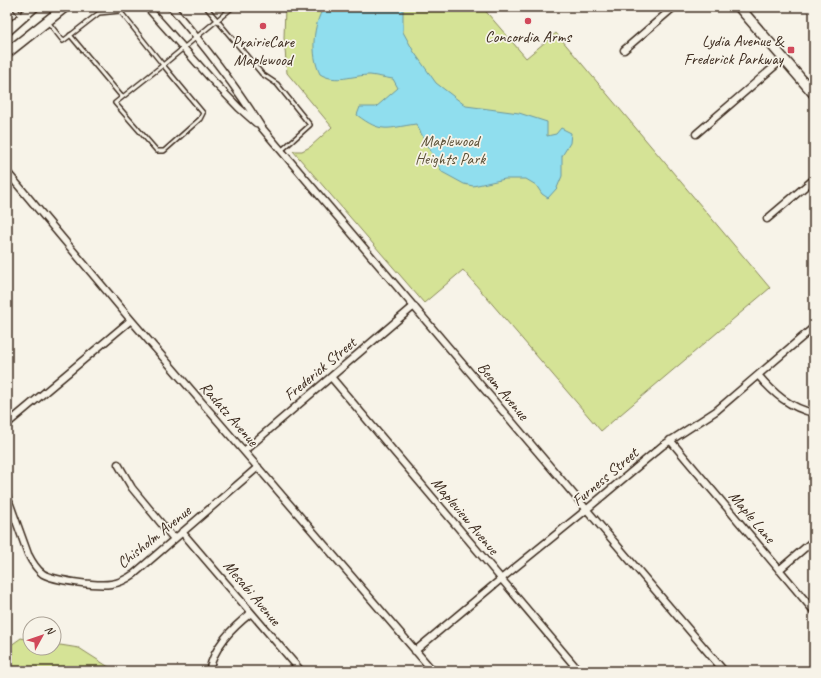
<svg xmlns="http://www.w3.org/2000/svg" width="821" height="678" font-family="Caveat,sans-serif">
<rect width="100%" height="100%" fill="#f7f3e8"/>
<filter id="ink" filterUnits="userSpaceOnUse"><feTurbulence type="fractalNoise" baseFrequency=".025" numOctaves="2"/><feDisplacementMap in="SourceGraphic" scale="8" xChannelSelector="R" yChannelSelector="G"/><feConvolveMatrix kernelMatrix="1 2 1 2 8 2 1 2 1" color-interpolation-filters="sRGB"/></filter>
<g filter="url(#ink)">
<!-- green -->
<path fill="#d5e396" stroke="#88865a" d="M 285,7 L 482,7 L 526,58 L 556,33 L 770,288 L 601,431 L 463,270 L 424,303 L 293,151 L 302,151 L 310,147 L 332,127 L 287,73 L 284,38 Z
M 21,638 L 30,640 L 30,648 L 54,648 L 54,644 L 79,648 L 115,671 L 7,671 L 7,648 Z"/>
<!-- water -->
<path fill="#90deee" stroke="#6e969b" d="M 324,7 L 403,7 L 403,32 L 414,52 L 436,83 L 466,106 L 519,113 L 547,122 L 547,136 L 556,134 L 561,128 L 571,133 L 570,143 L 562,156 L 562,176 L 557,188 L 548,198 L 542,194 L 536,185 L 526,179 L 505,179 L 473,186 L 464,184 L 442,172 L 416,124 C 387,128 382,134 357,115 L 360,107 L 376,107 L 398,88 L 393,79 C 386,78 378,76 370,75 C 353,75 336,84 320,74 C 310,54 313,25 324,7 Z"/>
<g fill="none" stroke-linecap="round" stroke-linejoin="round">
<!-- lane casing -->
<g stroke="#3b2a1e" stroke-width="6">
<path id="lane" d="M 14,7 L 21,16
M 206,7 L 262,74 L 277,84 L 310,125 L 282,150
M 48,22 L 63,41 L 99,13 L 120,11 L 163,65 L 233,7
M 70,35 L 122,97
M 163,65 L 203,113 L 200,119 L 164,151 L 157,151 L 115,103 Z
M 7,141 L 8,142 L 7,144"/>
</g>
<!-- street casing -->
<g stroke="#3b2a1e" stroke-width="9">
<path id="street" d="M 147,7 L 213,81 L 239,108 L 256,123
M 171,7 C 204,45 235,85 262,128 L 724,671
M 624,50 L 674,7
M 696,134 L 783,59
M 7,172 L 131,320 L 433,671
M 767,219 L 814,179
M 758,375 C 773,393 790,408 814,413
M 331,377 L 579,671
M 7,424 L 131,320
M 670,440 L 814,611
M 244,451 L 414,306
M 118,464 L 132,488 L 174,539
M 7,496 L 28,554 C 32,562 36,569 43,574 C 55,581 98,586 111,584 C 120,583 127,579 134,574 L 258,467
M 182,532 L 301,671
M 779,570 L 814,540
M 415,651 L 501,579 L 586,510 L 662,446 L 716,411 L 814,327
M 209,671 C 215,645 231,629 251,613"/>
</g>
<!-- secondary casing -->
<g stroke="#3b2a1e" stroke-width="12">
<path id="secondary" d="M 739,7 L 814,94
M 7,31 L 34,7
M 7,53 L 65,7"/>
</g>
<!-- lane -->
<use href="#lane" stroke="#f7f3e8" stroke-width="3"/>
<!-- street -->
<use href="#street" stroke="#f7f3e8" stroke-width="6"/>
<!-- secondary -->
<use href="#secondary" stroke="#f7f3e8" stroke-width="9"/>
</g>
</g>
<!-- markers -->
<g fill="#d1495b" stroke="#f7f3e8" stroke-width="1.5">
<circle cx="528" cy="21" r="4"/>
<circle cx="263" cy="26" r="4"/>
<rect x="787" y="46" width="8" height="8" rx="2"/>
</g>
<g text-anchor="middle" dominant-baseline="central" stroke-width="3.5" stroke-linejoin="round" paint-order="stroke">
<!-- poi labels -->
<g font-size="16" fill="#3b2a1e" stroke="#f7f3e8">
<text x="528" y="37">Concordia Arms</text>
<text x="783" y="41" text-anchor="end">Lydia Avenue &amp;<tspan x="783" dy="18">Frederick Parkway</tspan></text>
<text x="263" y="42">PrairieCare<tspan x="263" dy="18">Maplewood</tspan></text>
</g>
<!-- park labels -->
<g font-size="16" fill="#5a4f36" stroke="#f7f3e8">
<text x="450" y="141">Maplewood<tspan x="450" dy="18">Heights Park</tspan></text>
</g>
<!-- street labels -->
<g font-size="16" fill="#3b2a1e" stroke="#f7f3e8">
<text transform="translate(320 369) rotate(-40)">Frederick Street</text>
<text transform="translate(503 391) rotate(50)">Beam Avenue</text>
<text transform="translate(229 414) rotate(49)">Radatz Avenue</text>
<text transform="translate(605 477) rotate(-40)">Furness Street</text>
<text transform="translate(465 516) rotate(50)">Mapleview Avenue</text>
<text transform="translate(752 517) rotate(50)">Maple Lane</text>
<text transform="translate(154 537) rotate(-39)">Chisholm Avenue</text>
<text transform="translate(252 593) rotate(50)">Mesabi Avenue</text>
</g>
</g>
<!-- margin -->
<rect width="821" height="678" fill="none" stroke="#f7f3e8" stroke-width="24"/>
<rect x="12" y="12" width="797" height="654" fill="none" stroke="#3b2a1e" stroke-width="1.5" filter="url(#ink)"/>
<!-- north arrow -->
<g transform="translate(42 636) rotate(50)"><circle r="19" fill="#f7f3e8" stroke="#aca397"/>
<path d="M0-3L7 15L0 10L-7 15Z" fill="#d1495b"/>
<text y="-6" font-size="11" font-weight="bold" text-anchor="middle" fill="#3b2a1e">N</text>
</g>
</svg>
